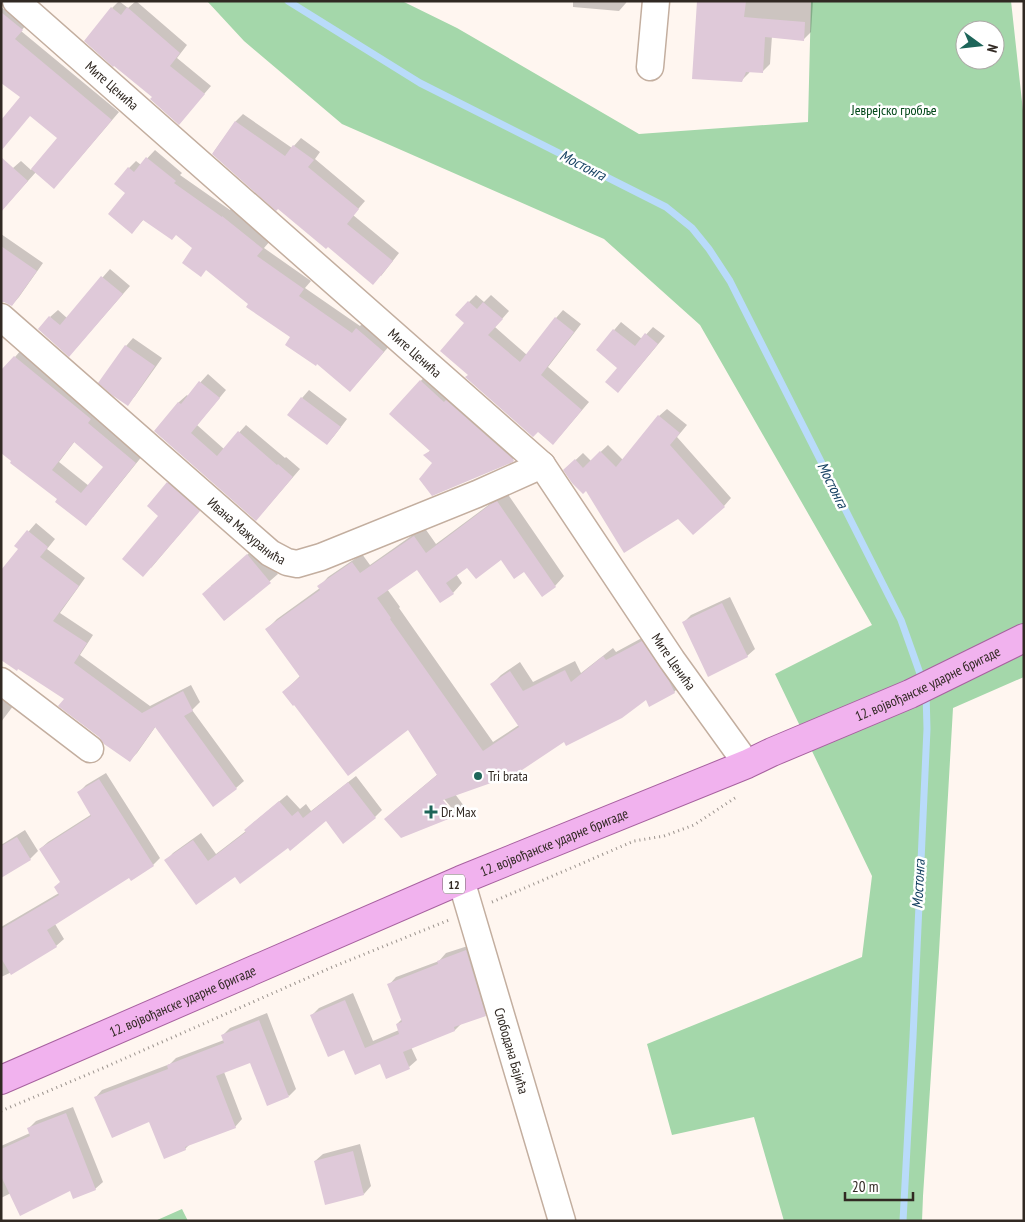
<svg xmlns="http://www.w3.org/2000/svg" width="1025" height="1222" font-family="'PT Sans Narrow',sans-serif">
<rect width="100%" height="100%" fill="#fff6f0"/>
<!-- green -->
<path fill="#a4d7aa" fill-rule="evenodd" d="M 207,1 L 402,1 L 457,28 L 639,134 L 808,122 L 811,1 L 1011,1 L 1024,120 L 1024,677 L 953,708 L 939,952 L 923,1196 L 922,1221 L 784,1221 L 754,1117 L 672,1135 L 647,1044 L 862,957 L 872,876 L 775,674 L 872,625 L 700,325 L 604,239 L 342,124 L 244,41 ZM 965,30 L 995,30 L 995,60 L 965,60 Z
M 182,1209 L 188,1221 L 155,1221 Z"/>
<!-- shadow -->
<path fill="#0003" fill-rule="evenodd" d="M 119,1 L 128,8 L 136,1 L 187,45 L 177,58 L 211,86 L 179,123 L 154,97 L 112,8 Z
M 573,1 L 627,1 L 626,3 L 619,11 L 573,7 Z
M 699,1 L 813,1 L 811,32 L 804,39 L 772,36 L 770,64 L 763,71 L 750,71 L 749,73 L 741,81 Z
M 1,7 L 26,25 L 21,31 L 119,112 L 61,180 L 36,172 L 1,211 L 13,168 L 21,161 L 31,170 L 58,138 L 22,97 L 1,81 Z
M 243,114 L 292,148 L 301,138 L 320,152 L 315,159 L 365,201 L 353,215 L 399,253 L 381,276 L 213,153 L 236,121 Z
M 155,150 L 182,173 L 180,175 L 230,210 L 231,209 L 270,241 L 264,248 L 311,281 L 305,288 L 360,326 L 364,322 L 391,344 L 357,383 L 292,337 L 207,269 L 194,248 L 176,234 L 144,219 L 132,232 L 127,193 L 129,168 L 136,161 L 141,165 Z
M 1,234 L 43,263 L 19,297 L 12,305 L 4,301 L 1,301 Z
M 110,269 L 130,286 L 76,348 L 50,317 L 58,310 L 67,318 Z
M 476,295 L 484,302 L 491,295 L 509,311 L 495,327 L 527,355 L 556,318 L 563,310 L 581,324 L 548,367 L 589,402 L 560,436 L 469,374 L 466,323 L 469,302 Z
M 621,322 L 642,339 L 653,327 L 665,336 L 625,384 L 619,368 L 597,350 Z
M 133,338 L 162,358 L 135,396 L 128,404 L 126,346 Z
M 22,349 L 143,455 L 93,517 L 59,499 L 15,357 ZM 75,441 L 105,467 L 89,486 L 59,462 Z
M 428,373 L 520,452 L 513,459 L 461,483 L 425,455 L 431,450 L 391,414 Z
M 208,374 L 226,390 L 197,425 L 224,449 L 246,425 L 285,458 L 286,457 L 300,469 L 263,512 L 155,431 L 179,402 L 187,395 L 188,396 Z
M 309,390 L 347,419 L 334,436 L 327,444 L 302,398 Z
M 667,409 L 687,425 L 677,437 L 731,498 L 724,506 L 678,517 L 586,489 L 565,470 L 583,453 L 591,461 L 608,445 L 623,460 L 659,416 Z
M 175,476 L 206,503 L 151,568 L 160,515 L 168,483 Z
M 507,493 L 564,576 L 555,586 L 501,559 L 468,566 L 456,574 L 462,583 L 453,593 L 417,568 L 387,589 L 400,607 L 399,608 L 493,742 L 519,725 L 492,684 L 501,675 L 520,662 L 533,682 L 575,661 L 581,673 L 613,648 L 616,652 L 651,633 L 684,682 L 674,692 L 646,698 L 455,794 L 464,806 L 455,815 L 386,819 L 395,810 L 438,774 L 408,729 L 295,703 L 284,692 L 300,676 L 267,629 L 277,619 L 320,588 L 319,587 L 328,577 L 362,554 L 370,565 L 424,527 L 436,544 L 502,495 ZM 440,794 L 455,812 L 451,812 L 438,795 Z
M 36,523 L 55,539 L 47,549 L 85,578 L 60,613 L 93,635 L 80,655 L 150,706 L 191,685 L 200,702 L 192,710 L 244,781 L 236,788 L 156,726 L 137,753 L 129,761 L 65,698 L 20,549 L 16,546 Z
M 255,548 L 278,574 L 225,620 L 211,586 Z
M 730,597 L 755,649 L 747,656 L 684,622 L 691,615 Z
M 1,676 L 23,693 L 1,722 Z
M 106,773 L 160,858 L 153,865 L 129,876 L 55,924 L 64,939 L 56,946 L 14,971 L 1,977 L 1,927 L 59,893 L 61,881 L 40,849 L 48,842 L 92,814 L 79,792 L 86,785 Z
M 356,776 L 382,810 L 375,817 L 326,819 L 288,846 L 235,875 L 166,861 L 173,853 L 201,833 L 216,854 L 246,831 L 253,823 L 287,795 L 300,809 L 306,804 L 311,811 Z
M 25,830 L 38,851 L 30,859 L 7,873 L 1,864 L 1,845 Z
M 474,944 L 492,1007 L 485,1015 L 462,1023 L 455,1030 L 411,1047 L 417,1060 L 409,1067 L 387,1077 L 381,1062 L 345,1049 L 312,1015 L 319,1008 L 353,993 L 373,1041 L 399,1030 L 397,1024 L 402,1019 L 389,985 L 396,977 L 439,961 L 446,953 Z
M 267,1013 L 296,1089 L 289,1096 L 251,1061 L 224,1072 L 242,1119 L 235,1127 L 191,1143 L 185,1149 L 150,1120 L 95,1098 L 102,1090 L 170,1064 L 176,1058 L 224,1040 L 222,1036 L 230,1028 Z
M 73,1107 L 103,1182 L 95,1189 L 11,1193 L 1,1198 L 1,1146 L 30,1133 L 28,1129 L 36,1121 Z
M 360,1144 L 371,1186 L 364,1194 L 315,1161 L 323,1154 Z"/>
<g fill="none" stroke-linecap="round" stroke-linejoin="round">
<!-- stream -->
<path stroke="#b9dbfa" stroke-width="7" d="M 288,1 L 420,83 L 666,207 L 692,228 L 709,249 L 730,281 L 901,620 L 923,682
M 903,1221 L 913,1037 L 927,729 L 926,692"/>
</g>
<!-- building -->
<path fill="#dfc9d9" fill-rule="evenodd" d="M 697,1 L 746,1 L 744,17 L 805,22 L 804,41 L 765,37 L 763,73 L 746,72 L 742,82 L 692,79 Z
M 111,7 L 121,15 L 127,7 L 180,53 L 170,66 L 205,94 L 179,125 L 150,99 L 152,97 L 114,66 L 113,67 L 84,41 Z
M 1,12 L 23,30 L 15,39 L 112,120 L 54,189 L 31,169 L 57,138 L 30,116 L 1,151 L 1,120 L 20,97 L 1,83 Z
M 235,121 L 285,156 L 293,145 L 314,160 L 308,167 L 359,209 L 347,224 L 393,261 L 373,285 L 328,247 L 326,249 L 278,209 L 276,211 L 212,154 Z
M 1,157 L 28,181 L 1,212 Z
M 146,157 L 176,181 L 174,183 L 222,217 L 222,216 L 263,249 L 257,256 L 304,289 L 299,296 L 352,333 L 356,328 L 384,352 L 350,392 L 317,364 L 316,366 L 285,345 L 290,337 L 246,307 L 248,304 L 206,270 L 201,277 L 182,263 L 192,248 L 176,235 L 172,240 L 143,220 L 132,234 L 108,214 L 125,193 L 114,184 L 128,167 L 134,172 Z
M 1,246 L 37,271 L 12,306 L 4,302 L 1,302 Z
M 101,276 L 123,294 L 69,357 L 38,329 L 49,316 L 60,325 Z
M 468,301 L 477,309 L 483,302 L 503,319 L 488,335 L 520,362 L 555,317 L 574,332 L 541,375 L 582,410 L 553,445 L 538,432 L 533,437 L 465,377 L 468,375 L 440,351 L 464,323 L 455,315 Z
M 613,329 L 635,346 L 645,333 L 658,344 L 618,393 L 605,382 L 617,368 L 596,350 Z
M 125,345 L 155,366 L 128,406 L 112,395 L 98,383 Z
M 14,356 L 91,419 L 88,423 L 136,463 L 86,526 L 55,502 L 57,499 L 10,463 L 11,461 L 1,453 L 1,370 ZM 74,442 L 103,467 L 81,493 L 52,470 Z
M 420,380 L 444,402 L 446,400 L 514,460 L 513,462 L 432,496 L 419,479 L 432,463 L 423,455 L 430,451 L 389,414 Z
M 199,381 L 220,398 L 191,433 L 217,456 L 238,431 L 277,465 L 278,464 L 293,477 L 256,521 L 154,431 L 178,402 L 181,404 Z
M 301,397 L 341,427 L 327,445 L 287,415 Z
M 658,415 L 680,433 L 670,445 L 725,507 L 693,535 L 678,519 L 624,553 L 586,491 L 583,494 L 572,483 L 563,470 L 575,459 L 583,468 L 600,451 L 616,467 Z
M 167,482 L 200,511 L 143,577 L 122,559 L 158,516 L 147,506 Z
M 497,501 L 556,587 L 542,597 L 524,572 L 514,579 L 501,560 L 476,579 L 467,568 L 446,583 L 454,594 L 440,603 L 417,570 L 377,598 L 391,618 L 390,619 L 483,751 L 519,727 L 490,684 L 510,671 L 523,691 L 565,670 L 571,682 L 603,656 L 606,660 L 642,641 L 669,681 L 675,693 L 649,707 L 646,700 L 622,718 L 566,746 L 564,742 L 516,774 L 443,800 L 456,816 L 401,838 L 384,819 L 437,775 L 408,730 L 348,776 L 294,705 L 293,706 L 282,692 L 300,677 L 265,629 L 320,590 L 317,586 L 352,562 L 360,573 L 414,536 L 426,553 L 491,504 Z
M 27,530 L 48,547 L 40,557 L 79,586 L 53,621 L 87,643 L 74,663 L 142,713 L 183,691 L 193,711 L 184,716 L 237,789 L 213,807 L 155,727 L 130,762 L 104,744 L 99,737 L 58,706 L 64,699 L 18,669 L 17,671 L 1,660 L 1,570 L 18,549 L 14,546 Z
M 247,554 L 271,583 L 224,621 L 202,594 Z
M 722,603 L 748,657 L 708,677 L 682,622 Z
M 99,779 L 154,866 L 131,881 L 129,878 L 47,930 L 57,947 L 11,975 L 1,958 L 1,929 L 59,895 L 54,887 L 60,882 L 39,849 L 91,816 L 77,792 Z
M 348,782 L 376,818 L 343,844 L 326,821 L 290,851 L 288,848 L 240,884 L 235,877 L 196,905 L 164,860 L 193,840 L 208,861 L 246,832 L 244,830 L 279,801 L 292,816 L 298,811 L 303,818 Z
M 17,837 L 31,860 L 1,878 L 1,846 Z
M 466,950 L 486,1016 L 454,1027 L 455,1031 L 403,1052 L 410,1069 L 386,1079 L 380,1064 L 355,1075 L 344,1050 L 328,1057 L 310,1015 L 345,1000 L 365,1048 L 399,1034 L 396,1024 L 402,1022 L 387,984 L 438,964 L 437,961 Z
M 259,1020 L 289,1097 L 267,1106 L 250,1063 L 216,1076 L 236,1128 L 185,1147 L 186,1150 L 164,1159 L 149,1122 L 112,1138 L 94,1097 L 168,1069 L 167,1065 L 224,1043 L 221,1035 Z
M 66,1113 L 96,1190 L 73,1199 L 70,1191 L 20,1216 L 1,1176 L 1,1149 L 30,1136 L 27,1128 Z
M 353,1151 L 364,1195 L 325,1205 L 314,1161 Z"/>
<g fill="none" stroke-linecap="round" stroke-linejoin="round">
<!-- minor casing -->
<g stroke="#c3ae9f" stroke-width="29">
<g id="minor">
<path id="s1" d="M 16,1 L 542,465 L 672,660 L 747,764"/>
<path d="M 650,67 L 656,1"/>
<path id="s2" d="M 1,317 L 270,553 L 287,562 L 297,564 L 321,557 L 477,494 L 542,465"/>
<path d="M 1,681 L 90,749"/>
<path id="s3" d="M 461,880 L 562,1221"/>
</g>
</g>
<!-- major casing -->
<g stroke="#a7619f" stroke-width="30">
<g id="major">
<path id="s4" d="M 1,1080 L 461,880 L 747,764 L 772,752 L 910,694 L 1024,638"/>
</g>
</g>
<!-- path -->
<path stroke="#9a928c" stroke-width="3" stroke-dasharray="1 4" stroke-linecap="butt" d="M 492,902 L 634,841 L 664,836 L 694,825 L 735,798
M 1,1111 L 103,1068 L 330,968 L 449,920"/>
<!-- minor -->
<use href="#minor" stroke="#fff" stroke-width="26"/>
<!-- major -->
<use href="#major" stroke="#f1b2ee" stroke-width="28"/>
</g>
<!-- markers -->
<g fill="#1d6559" stroke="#fff" stroke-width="2">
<circle cx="478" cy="776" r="5"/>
<path d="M428.5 804.5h5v5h5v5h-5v5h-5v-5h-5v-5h5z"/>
</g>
<g text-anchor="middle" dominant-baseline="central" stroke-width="5" stroke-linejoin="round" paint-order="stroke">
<!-- shield labels -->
<rect fill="#fff" stroke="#6f6965" stroke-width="1" x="443" y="874.5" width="22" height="19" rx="4"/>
<g font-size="12" font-weight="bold" fill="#312923">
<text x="454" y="884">12</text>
</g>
<!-- street labels -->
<g font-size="14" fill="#312923" stroke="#fff">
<text stroke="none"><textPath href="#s1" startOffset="128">Мите Ценића</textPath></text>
<text stroke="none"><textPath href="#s1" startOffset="532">Мите Ценића</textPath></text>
<text stroke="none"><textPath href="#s2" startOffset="326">Ивана Мажуранића</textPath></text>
<text stroke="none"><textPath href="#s1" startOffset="938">Мите Ценића</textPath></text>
<text stroke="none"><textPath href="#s4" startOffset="1008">12. војвођанске ударне бригаде</textPath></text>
<text stroke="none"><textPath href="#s4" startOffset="602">12. војвођанске ударне бригаде</textPath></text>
<text stroke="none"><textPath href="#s4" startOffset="198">12. војвођанске ударне бригаде</textPath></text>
<text stroke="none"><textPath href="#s3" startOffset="178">Слободана Бајића</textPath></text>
</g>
<!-- park labels -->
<g font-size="14" fill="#014617" stroke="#fff">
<text x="894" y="110">Јеврејско гробље</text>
</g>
<!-- poi labels -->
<g font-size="14" fill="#312923" stroke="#fff" text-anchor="start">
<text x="488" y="776">Tri brata</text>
<text x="441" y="812">Dr. Max</text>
</g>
<!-- water labels -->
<g font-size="15" font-style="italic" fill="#174263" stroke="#fff">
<text transform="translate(583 165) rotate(27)">Мостонга</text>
<text transform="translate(833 485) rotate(63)">Мостонга</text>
<text transform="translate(918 884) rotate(-87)">Мостонга</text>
</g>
</g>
<!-- border -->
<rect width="1025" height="1222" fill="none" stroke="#312923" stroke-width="5"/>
<!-- north arrow -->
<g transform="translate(980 45) rotate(105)"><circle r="24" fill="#ffffff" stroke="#ada9a7"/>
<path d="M0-4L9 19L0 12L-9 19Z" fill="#1d6559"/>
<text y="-8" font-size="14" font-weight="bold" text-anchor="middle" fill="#312923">N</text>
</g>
<!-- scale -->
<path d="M845 1192v8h68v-8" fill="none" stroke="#312923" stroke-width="2.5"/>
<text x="852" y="1192" font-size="15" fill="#312923" stroke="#ffffff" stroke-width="4" paint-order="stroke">20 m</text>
</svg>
